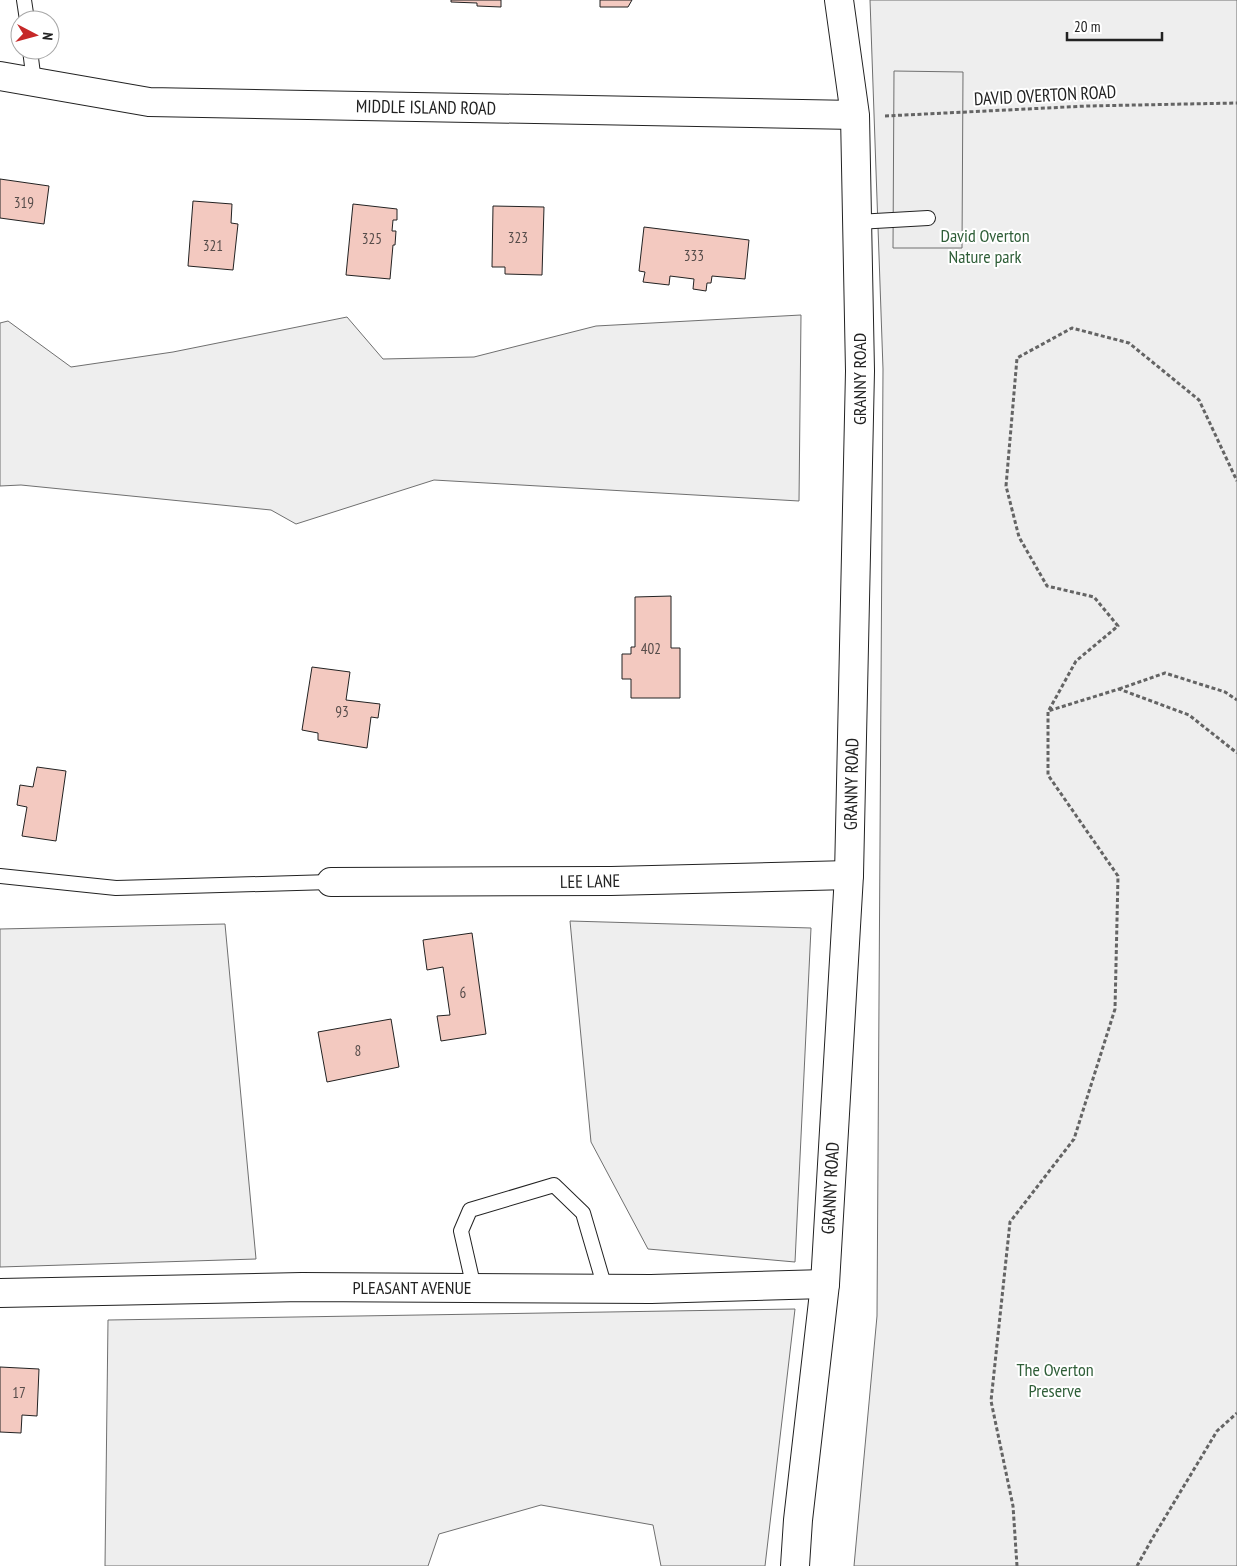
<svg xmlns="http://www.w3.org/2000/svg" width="1237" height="1566" font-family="'PT Sans Narrow',sans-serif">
<rect width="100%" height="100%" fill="#fff"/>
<!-- green -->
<path fill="#eee" stroke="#6f6f6f" d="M 870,0 L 1237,0 L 1237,1566 L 854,1566 L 877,1316 L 883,369 Z
M 801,315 L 799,501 L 434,480 L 296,524 L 271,510 L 21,485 L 0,486 L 0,323 L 8,321 L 71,367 L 173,352 L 347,317 L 383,359 L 474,357 L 596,326 Z
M 570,921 L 811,928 L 795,1262 L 648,1249 L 591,1142 Z
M 225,924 L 256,1259 L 0,1267 L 0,929 Z
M 795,1309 L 765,1566 L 661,1566 L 653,1525 L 541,1505 L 439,1534 L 428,1566 L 105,1566 L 108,1320 Z"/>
<!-- parking -->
<path fill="#ededed" stroke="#6f6f6f" d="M 894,71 L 963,72 L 962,248 L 893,248 Z"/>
<!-- building -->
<path fill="#f3c9c0" stroke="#222" d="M 451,0 L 501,0 L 501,7 L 477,6 L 477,3 L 451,2 Z
M 600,0 L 632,0 L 628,7 L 600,7 Z
M 0,179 L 49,186 L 44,224 L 0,218 Z
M 193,201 L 232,204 L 231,223 L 238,224 L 233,270 L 188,266 Z
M 353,204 L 397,209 L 397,220 L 393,220 L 392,231 L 396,231 L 395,245 L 393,245 L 390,279 L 346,275 Z
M 493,206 L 544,207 L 542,275 L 505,274 L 505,267 L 492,267 Z
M 644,227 L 749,240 L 745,279 L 712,276 L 711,283 L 707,283 L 706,291 L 693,289 L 694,279 L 670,276 L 669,285 L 643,282 L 645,272 L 639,271 Z
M 671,596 L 671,648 L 680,648 L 680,698 L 631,698 L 631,679 L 622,679 L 622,654 L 631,654 L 631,647 L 635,647 L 635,597 Z
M 312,667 L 350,672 L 346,700 L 380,704 L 378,718 L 371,717 L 367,748 L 318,740 L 318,733 L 302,730 Z
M 37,767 L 66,771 L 56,841 L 22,836 L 27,807 L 17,805 L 20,785 L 33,787 Z
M 472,933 L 486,1034 L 441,1041 L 437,1016 L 450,1015 L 443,967 L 427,970 L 423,940 Z
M 391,1019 L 399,1067 L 327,1082 L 318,1032 Z
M 0,1367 L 39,1369 L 37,1416 L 22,1415 L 21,1433 L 0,1432 Z"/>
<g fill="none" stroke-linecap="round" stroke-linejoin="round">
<!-- service casing -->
<g stroke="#222" stroke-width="16">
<path id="service" d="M 24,0 L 27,20
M 30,50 L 34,82
M 857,222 L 928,218
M 0,876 L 116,888 L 331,882
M 474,1288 L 461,1231 L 470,1210 L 554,1185 L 583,1213 L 605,1288"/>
</g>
<!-- minor casing -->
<g stroke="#222" stroke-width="30">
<path id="minor" d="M 331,882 L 611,881 L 849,875
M 0,1293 L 302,1287 L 651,1289 L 825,1284"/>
</g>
<!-- tertiary casing -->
<g stroke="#222" stroke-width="30">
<path id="tertiary" d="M 0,76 L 149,102 L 855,115
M 795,1566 L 798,1520 L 825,1284 L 849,875 L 860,371 L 855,115 L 839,0"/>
</g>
<!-- path -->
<path stroke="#646464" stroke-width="3" stroke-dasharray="4 2.5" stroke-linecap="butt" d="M 885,116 L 1087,106 L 1237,103
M 1119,689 L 1165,673 L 1225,692 L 1237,700
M 1049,710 L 1076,661 L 1118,626 L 1094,597 L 1047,586 L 1019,537 L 1006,486 L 1017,358 L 1072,328 L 1129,343 L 1199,400 L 1237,481
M 1017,1566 L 1013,1506 L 991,1401 L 1010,1222 L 1074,1139 L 1115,1009 L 1118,876 L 1048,775 L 1048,711 L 1119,689 L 1189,715 L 1237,753
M 1137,1566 L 1152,1539 L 1217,1431 L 1237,1413"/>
<!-- service -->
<use href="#service" stroke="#fff" stroke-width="14"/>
<!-- minor -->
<use href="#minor" stroke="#fff" stroke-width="28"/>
<!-- tertiary -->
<use href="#tertiary" stroke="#fff" stroke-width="28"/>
</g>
<g text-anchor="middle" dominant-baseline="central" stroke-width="4" stroke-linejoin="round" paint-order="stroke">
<!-- number labels -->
<g font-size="15" fill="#564c4a">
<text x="24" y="202">319</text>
<text x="518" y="237">323</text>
<text x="372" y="238">325</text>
<text x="213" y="245">321</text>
<text x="694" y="255">333</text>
<text x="651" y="648">402</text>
<text x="342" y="711">93</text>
<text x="463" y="992">6</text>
<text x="358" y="1050">8</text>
<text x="19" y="1392">17</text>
</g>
<!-- street labels -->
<g font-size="18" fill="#222" stroke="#fff">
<text transform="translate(1045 95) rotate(-3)">DAVID OVERTON ROAD</text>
<text transform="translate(426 107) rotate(1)">MIDDLE ISLAND ROAD</text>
<text transform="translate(859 379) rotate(-90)">GRANNY ROAD</text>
<text transform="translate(851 784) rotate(-89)">GRANNY ROAD</text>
<text transform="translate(590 881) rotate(-1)">LEE LANE</text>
<text transform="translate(830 1188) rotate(-87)">GRANNY ROAD</text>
<text x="412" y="1287">PLEASANT AVENUE</text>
</g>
<!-- park labels -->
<g font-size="18" fill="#2f5e38" stroke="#fff">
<text x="985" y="235">David Overton<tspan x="985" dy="21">Nature park</tspan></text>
<text x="1055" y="1369">The Overton<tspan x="1055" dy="21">Preserve</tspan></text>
</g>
</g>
<!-- north arrow -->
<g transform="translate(35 35) rotate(96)"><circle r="24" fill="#ffffff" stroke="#a7a7a7"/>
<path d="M0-4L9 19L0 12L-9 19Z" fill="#c62828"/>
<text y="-8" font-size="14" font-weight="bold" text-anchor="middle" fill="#222222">N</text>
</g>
<!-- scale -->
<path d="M1067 32v8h95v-8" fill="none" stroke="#222222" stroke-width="2.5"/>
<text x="1074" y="32" font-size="15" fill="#222222" stroke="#ffffff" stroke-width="4" paint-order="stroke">20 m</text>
</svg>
